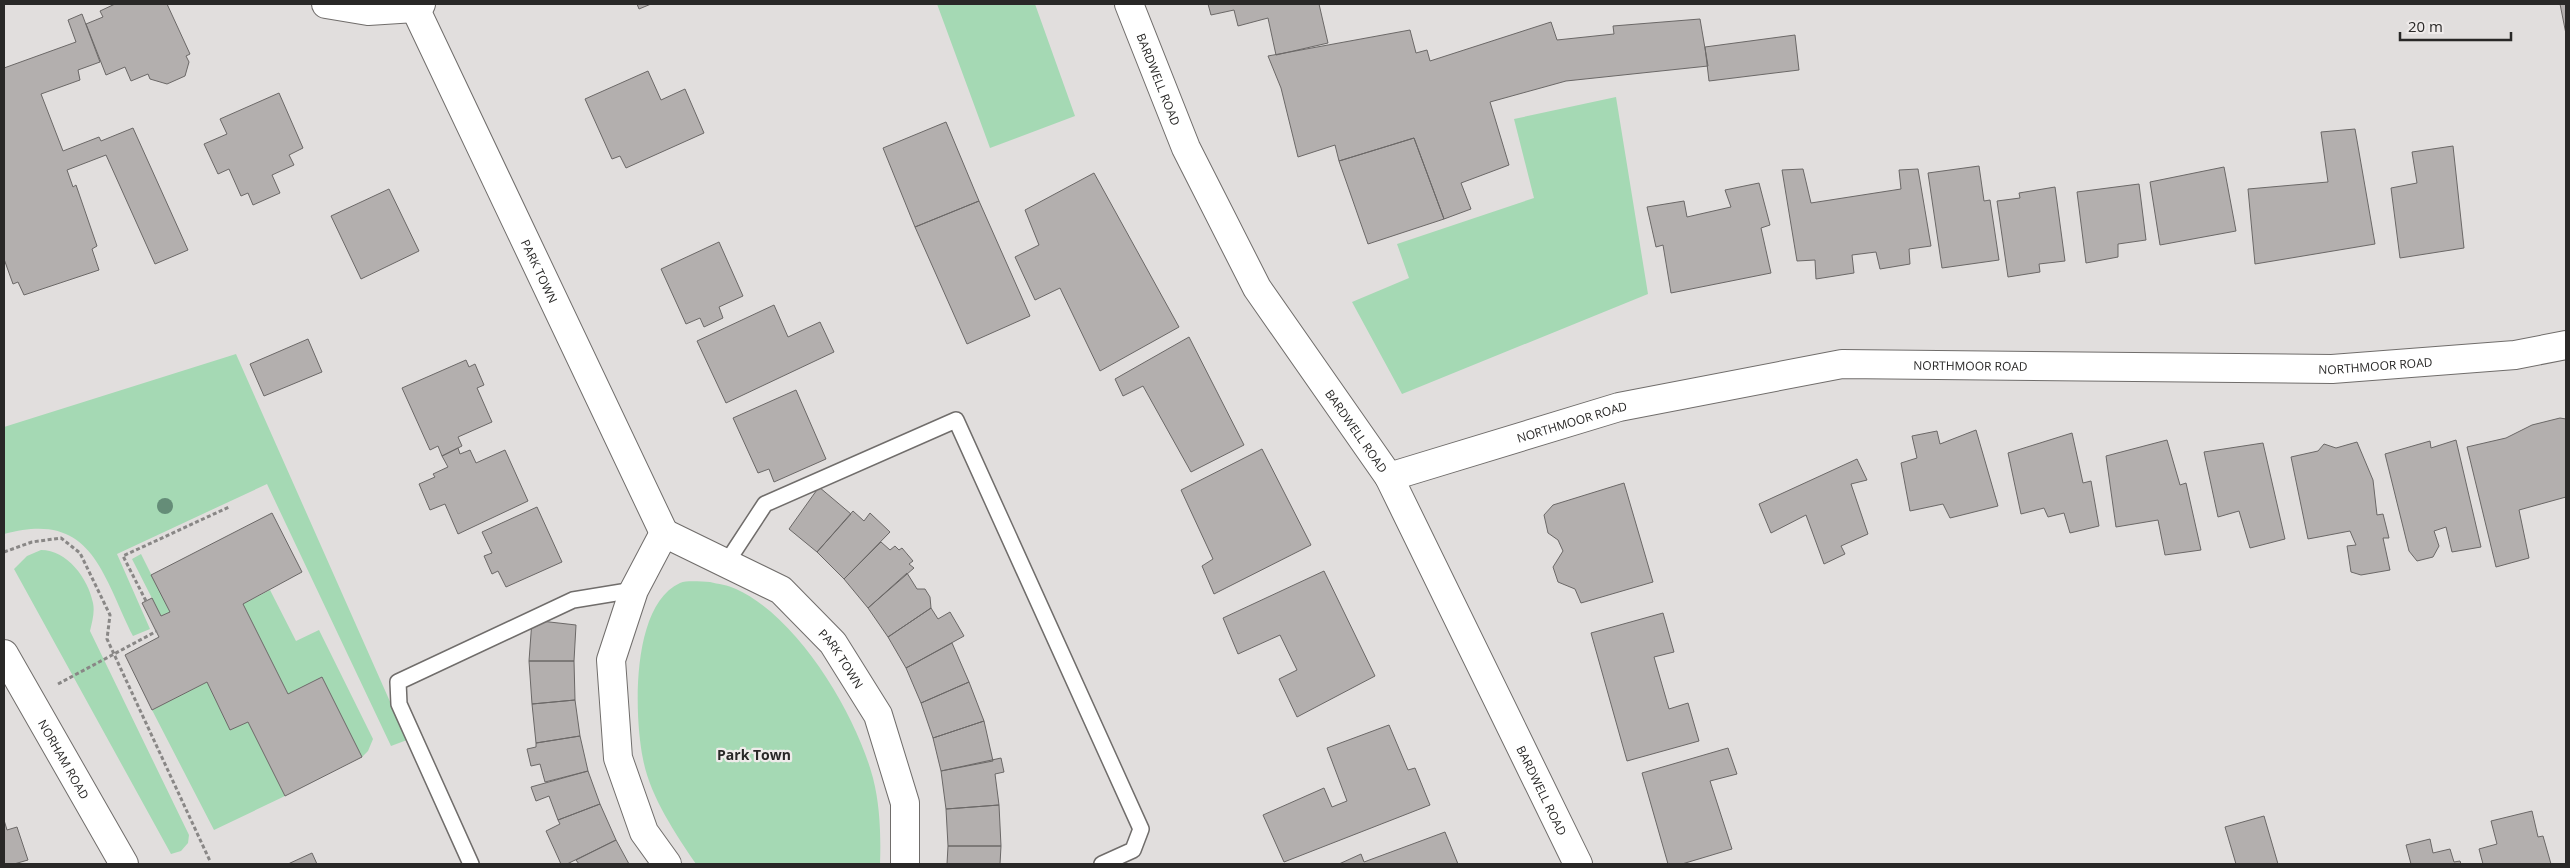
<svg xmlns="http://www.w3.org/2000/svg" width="2570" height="868" font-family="'Open Sans',sans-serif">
<rect width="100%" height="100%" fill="#e1dedd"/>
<!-- green -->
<path fill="#a5d9b4" d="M 937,4 L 1035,4 L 1075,116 L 990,148 Z
M 1616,97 L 1648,294 L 1402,394 L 1352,302 L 1409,278 L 1397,244 L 1534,198 L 1514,119 Z
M 236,354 L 407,740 L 391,746 L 267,484 L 117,554 L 150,629 L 133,636 C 101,571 91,510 4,534 L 4,427 Z
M 41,550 C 67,550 88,578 93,603 C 95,612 92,622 90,631 L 189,835 L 188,843 L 181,851 L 171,854 L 14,569 L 27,556 Z
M 141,554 L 170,612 L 161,616 L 132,559 Z
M 710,582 C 718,584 728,585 736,589 C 798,617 856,714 873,778 C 880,805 881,836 880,864 L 696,864 C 675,833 650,796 643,759 C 634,715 631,605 680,583 C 688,580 702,582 710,582 Z
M 270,590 L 296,641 L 319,630 L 373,739 L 368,751 L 362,757 L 322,677 L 288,694 L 243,604 Z
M 207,682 L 230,730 L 248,722 L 285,796 L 214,830 L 152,710 Z"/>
<!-- building -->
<path fill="#b3afae" stroke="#6b6867" d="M 115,4 L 167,4 L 190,54 L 186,56 L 189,62 L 185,76 L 167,84 L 150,79 L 148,74 L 131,81 L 125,67 L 106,75 L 86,24 L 103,17 L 100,11 Z
M 637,4 L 651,4 L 639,9 Z
M 1208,4 L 1319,4 L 1328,43 L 1276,55 L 1268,18 L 1238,26 L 1234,10 L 1211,15 Z
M 2560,4 L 2566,4 L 2566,34 Z
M 82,14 L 100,62 L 78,70 L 80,80 L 41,94 L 63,151 L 99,137 L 101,141 L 133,128 L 188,250 L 155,264 L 106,155 L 67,170 L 73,187 L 76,185 L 97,246 L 92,249 L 99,270 L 24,295 L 18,282 L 13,284 L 4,259 L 4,68 L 76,42 L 68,20 Z
M 1700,19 L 1708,66 L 1566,81 L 1490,102 L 1509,165 L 1461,183 L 1471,209 L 1444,219 L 1414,138 L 1339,161 L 1335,145 L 1298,157 L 1281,88 L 1268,56 L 1410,30 L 1416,53 L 1427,50 L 1430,61 L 1551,22 L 1557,40 L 1614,34 L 1613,26 Z
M 1795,35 L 1799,70 L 1709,81 L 1705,47 Z
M 648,71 L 661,100 L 685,89 L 704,133 L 626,168 L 620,156 L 612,159 L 585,99 Z
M 279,93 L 303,148 L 289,155 L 294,165 L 272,175 L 280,193 L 253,205 L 248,193 L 241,196 L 229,169 L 218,174 L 204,144 L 227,134 L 220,119 Z
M 946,122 L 979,201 L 915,227 L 883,148 Z
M 2355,129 L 2375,244 L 2255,264 L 2248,189 L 2328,182 L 2321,132 Z
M 1414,138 L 1444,219 L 1368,244 L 1339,161 Z
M 2453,146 L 2464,248 L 2400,258 L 2391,188 L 2417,183 L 2412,152 Z
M 1979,166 L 1984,201 L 1990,200 L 1999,260 L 1942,268 L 1928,173 Z
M 2224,167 L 2236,231 L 2160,245 L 2150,182 Z
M 1803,169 L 1811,203 L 1901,189 L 1899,170 L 1918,169 L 1931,246 L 1909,249 L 1910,264 L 1880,269 L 1876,252 L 1852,255 L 1854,273 L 1816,279 L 1815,260 L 1797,261 L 1782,170 Z
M 1094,173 L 1179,327 L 1100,371 L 1060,288 L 1035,300 L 1015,257 L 1039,245 L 1025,210 Z
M 1759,183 L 1770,225 L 1761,228 L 1771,273 L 1671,293 L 1663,245 L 1656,247 L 1647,207 L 1684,201 L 1687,217 L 1731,207 L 1725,190 Z
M 2139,184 L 2146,240 L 2118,244 L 2118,257 L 2086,263 L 2077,192 Z
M 2055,187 L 2065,261 L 2039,264 L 2040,272 L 2008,277 L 1997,201 L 2020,198 L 2019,193 Z
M 389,189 L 419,251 L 361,279 L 331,216 Z
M 979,201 L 1030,316 L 967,344 L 915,227 Z
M 719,242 L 743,296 L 719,307 L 723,318 L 704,327 L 700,318 L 686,324 L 661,269 Z
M 774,305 L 788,337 L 820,322 L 834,352 L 726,403 L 697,341 Z
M 1189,337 L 1244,445 L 1191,472 L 1143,386 L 1123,396 L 1115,379 Z
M 308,339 L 322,372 L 264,396 L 250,364 Z
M 466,360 L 469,367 L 475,364 L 484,385 L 477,388 L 492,422 L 458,437 L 462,446 L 442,456 L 438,446 L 430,450 L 402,388 Z
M 796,390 L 826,459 L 774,482 L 769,469 L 758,473 L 733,418 Z
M 2560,418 L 2566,419 L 2566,497 L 2519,510 L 2529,558 L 2496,567 L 2467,447 L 2506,438 L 2532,425 Z
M 1976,430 L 1998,506 L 1950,518 L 1943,504 L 1910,511 L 1901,463 L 1917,458 L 1912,436 L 1937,431 L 1940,444 Z
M 2072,433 L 2083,483 L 2091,481 L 2099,526 L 2070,533 L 2064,513 L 2048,517 L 2044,508 L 2021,514 L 2008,453 Z
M 2167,440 L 2180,485 L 2186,483 L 2201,550 L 2165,555 L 2158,520 L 2116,527 L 2106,456 Z
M 2456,440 L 2481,547 L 2452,552 L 2446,527 L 2434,531 L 2439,546 L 2433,557 L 2417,561 L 2409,551 L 2385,454 L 2430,441 L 2431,448 Z
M 2357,442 L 2373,480 L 2377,515 L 2383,514 L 2389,538 L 2383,538 L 2390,570 L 2361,575 L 2351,572 L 2347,546 L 2356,545 L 2350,531 L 2308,539 L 2291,457 L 2318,451 L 2324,444 L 2336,448 Z
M 2263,443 L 2285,539 L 2250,548 L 2239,511 L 2218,517 L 2204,452 Z
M 458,448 L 460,454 L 470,450 L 476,463 L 505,450 L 528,501 L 458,534 L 445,504 L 430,510 L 419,484 L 435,477 L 433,474 L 448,467 L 442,456 Z
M 1262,449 L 1311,545 L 1214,594 L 1202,566 L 1213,559 L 1181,490 Z
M 1857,459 L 1867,480 L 1851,484 L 1868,534 L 1841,546 L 1845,554 L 1824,564 L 1806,515 L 1771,533 L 1759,504 Z
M 1624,483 L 1653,582 L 1581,603 L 1575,589 L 1558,582 L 1553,567 L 1563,551 L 1558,540 L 1548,533 L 1544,515 L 1553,505 Z
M 819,487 L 851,514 L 817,552 L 789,529 Z
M 537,507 L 562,562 L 506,587 L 498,571 L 492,574 L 484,556 L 492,553 L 482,532 Z
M 853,511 L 864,521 L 870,513 L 890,532 L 844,579 L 817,552 Z
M 272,513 L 302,572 L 243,604 L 288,694 L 322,677 L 362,757 L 285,796 L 248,722 L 230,730 L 207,682 L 152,710 L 125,655 L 159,637 L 142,603 L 152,598 L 161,616 L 170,612 L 151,575 Z
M 881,542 L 890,550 L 895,546 L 899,550 L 902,548 L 913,561 L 909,564 L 914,568 L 868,608 L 844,579 Z
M 1324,571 L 1375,676 L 1297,717 L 1279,679 L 1297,670 L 1280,635 L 1238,654 L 1223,618 Z
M 907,573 L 917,589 L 925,589 L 930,597 L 931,608 L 888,637 L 868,608 Z
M 931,608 L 938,619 L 950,612 L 964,636 L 906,668 L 888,637 Z
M 1663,613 L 1674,652 L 1654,657 L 1669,709 L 1688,703 L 1699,741 L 1627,761 L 1591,633 Z
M 532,620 L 576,625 L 574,661 L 529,661 Z
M 952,643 L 969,682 L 921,703 L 906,668 Z
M 529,661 L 574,661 L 575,700 L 532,704 Z
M 969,682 L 984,721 L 933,738 L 921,703 Z
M 575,700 L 580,736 L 536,743 L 532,704 Z
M 984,721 L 993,761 L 941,771 L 933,738 Z
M 1389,725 L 1408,770 L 1415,768 L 1430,805 L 1284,862 L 1263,815 L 1324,788 L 1332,807 L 1347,801 L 1327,748 Z
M 580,736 L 588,771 L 545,782 L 540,764 L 531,766 L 527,749 L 536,747 L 536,743 Z
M 1728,748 L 1737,774 L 1710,781 L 1732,849 L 1682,864 L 1668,864 L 1642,773 Z
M 1001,758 L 1004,772 L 995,774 L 999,805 L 946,809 L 941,771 Z
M 588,771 L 600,804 L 558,820 L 549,796 L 536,801 L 531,787 Z
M 600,804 L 616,840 L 567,864 L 561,864 L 546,831 L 560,824 L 558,820 Z
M 999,805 L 1001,846 L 948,846 L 946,809 Z
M 2532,811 L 2538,837 L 2543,836 L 2551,864 L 2483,864 L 2479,849 L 2497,844 L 2491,821 Z
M 2264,816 L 2278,864 L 2236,864 L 2225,827 Z
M 4,820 L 7,830 L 17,827 L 28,860 L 14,864 L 4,864 Z
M 1445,832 L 1458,864 L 1339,864 L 1361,854 L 1364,862 Z
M 2430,839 L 2433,853 L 2450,849 L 2454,862 L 2460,861 L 2461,864 L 2411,864 L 2406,845 Z
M 616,840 L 629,864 L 579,864 L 576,860 Z
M 948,846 L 1001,846 L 1000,864 L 947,864 Z
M 312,853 L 317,864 L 288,864 Z"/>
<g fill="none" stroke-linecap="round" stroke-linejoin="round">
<!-- service casing -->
<g stroke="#706d6b" stroke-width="18">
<path id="service" d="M 727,562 L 765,504 L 956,420 L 1141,829 L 1133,850 L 1102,864
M 471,864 L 399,704 L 398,682 L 573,600 L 634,590"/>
</g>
<!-- minor casing -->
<g stroke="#706d6b" stroke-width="30">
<g id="minor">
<path d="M 326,4 L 368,11 L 415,8 L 421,4"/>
<path id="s1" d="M 1129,4 L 1186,148 L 1257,288 L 1389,477 L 1578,864"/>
<path id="s2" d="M 415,8 L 664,533"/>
<path id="s3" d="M 1389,477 L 1619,407 L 1842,364 L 2332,369 L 2515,355 L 2566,345"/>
<path id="s4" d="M 4,654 L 124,864"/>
<path id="s5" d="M 667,864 L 644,832 L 618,758 L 611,660 L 634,590 L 664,533 L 781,590 L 833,643 L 878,715 L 905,803 L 905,864"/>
</g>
</g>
<!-- path -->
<path stroke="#898786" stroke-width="3" stroke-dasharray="4 2.5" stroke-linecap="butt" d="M 4,552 L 32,542 L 61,538 L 80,553 L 110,615 L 107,639 L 210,861
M 146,601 L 123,556 L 229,507
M 58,684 L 157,631"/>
<!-- service -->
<use href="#service" stroke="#fff" stroke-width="15"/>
<!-- minor -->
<use href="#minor" stroke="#fff" stroke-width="28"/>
</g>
<!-- trees -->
<circle fill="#658d78" cx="165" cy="506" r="8"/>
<g text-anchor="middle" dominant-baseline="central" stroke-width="4.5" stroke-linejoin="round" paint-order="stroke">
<!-- street labels -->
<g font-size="12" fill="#292827" stroke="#efebea">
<text stroke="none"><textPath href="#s1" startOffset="81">BARDWELL ROAD</textPath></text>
<text stroke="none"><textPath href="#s2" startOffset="291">PARK TOWN</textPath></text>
<text stroke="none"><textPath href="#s3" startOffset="596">NORTHMOOR ROAD</textPath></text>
<text stroke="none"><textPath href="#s3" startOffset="1001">NORTHMOOR ROAD</textPath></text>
<text stroke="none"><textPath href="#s3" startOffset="191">NORTHMOOR ROAD</textPath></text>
<text stroke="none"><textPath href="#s1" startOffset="486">BARDWELL ROAD</textPath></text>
<text stroke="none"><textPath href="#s5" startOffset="576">PARK TOWN</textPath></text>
<text stroke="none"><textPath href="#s4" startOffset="121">NORHAM ROAD</textPath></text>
<text stroke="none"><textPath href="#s1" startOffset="891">BARDWELL ROAD</textPath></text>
</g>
<!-- neighbourhood labels -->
<g font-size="14" font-weight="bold" fill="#292827" stroke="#efebea">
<text x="754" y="754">Park Town</text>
</g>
</g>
<!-- border -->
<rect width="2570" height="868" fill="none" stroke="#292827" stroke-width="10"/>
<!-- scale -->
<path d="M2400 32v8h111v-8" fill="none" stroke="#292827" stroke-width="2.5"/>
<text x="2408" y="32" font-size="15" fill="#292827" stroke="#efebea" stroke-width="4" paint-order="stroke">20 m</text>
</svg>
